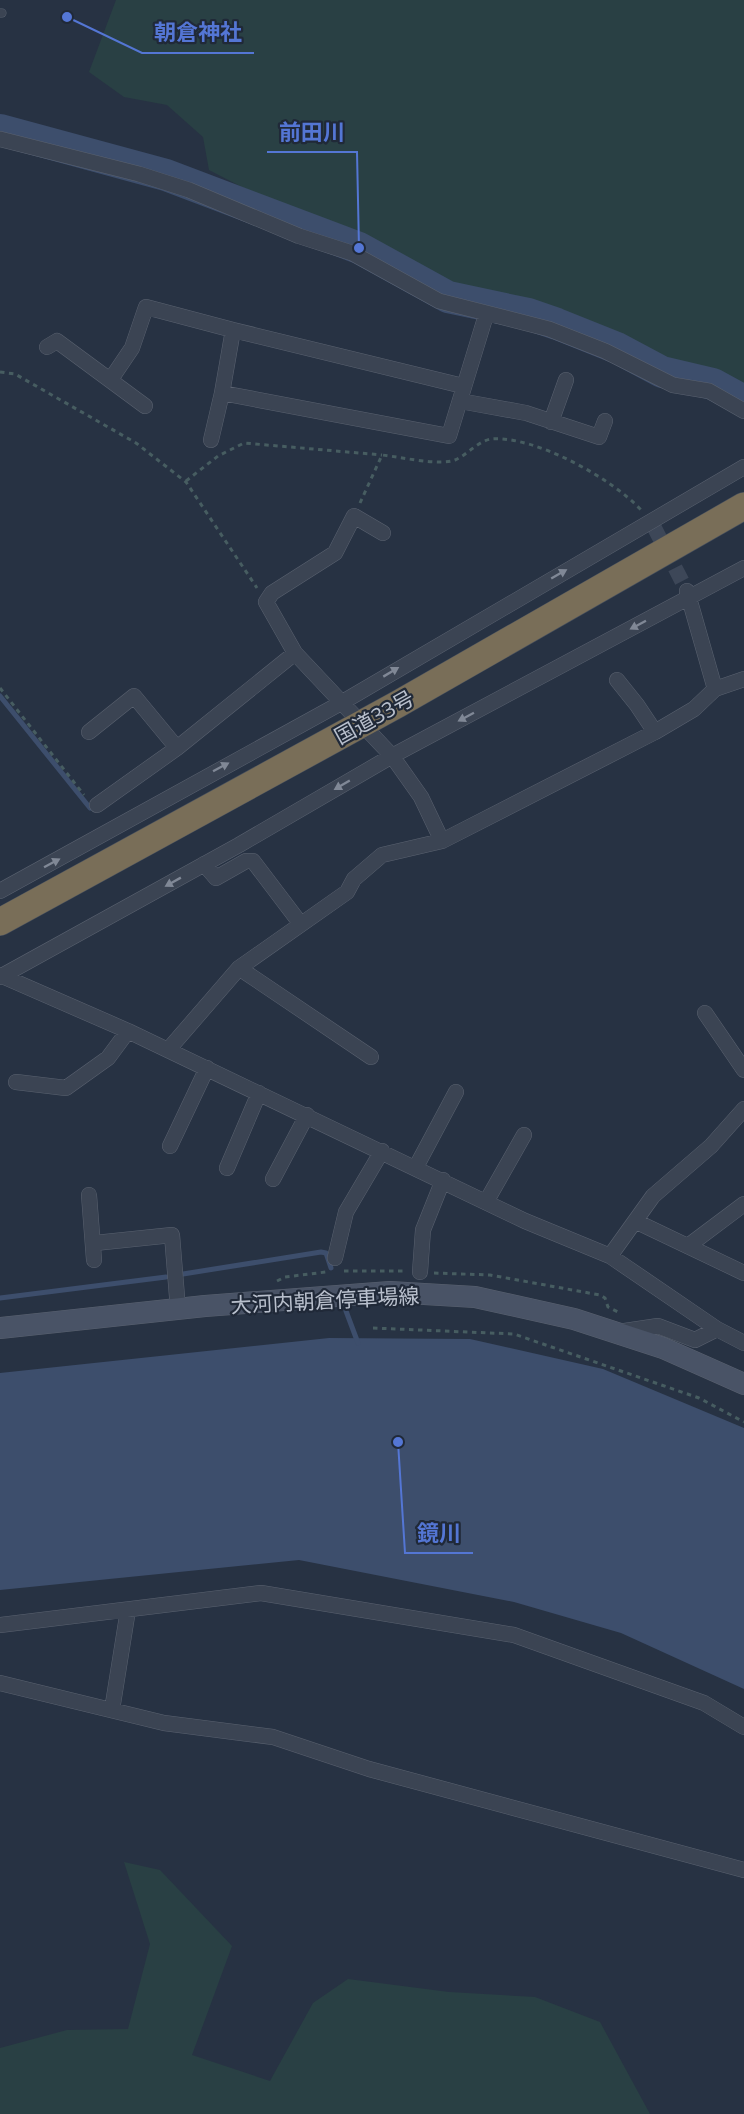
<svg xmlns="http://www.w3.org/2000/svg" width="744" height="2114" font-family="'Open Sans','Noto Sans JP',sans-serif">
<rect width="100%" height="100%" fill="#273243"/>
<!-- green -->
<path fill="#294044" d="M 116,0 L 744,0 L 744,392 L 713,380 L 668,370 L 639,350 L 534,308 L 490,301 L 390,260 L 333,234 L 209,170 L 203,137 L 167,105 L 124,97 L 89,72 Z
M 124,1862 L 160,1870 L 232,1946 L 192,2055 L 270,2081 L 313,2003 L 348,1979 L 449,1992 L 535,1997 L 600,2022 L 650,2114 L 0,2114 L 0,2048 L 67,2030 L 128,2029 L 150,1944 Z"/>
<!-- water -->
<path fill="#3d4e6c" d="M 329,1338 L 470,1339 L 603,1369 L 744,1428 L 744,1689 L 621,1633 L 514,1602 L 299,1560 L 0,1590 L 0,1373 Z"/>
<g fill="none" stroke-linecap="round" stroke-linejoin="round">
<!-- stream -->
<path stroke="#3d4e6c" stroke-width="5" d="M 0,696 L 90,808
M 183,1274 L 321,1252 L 326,1253 L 331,1268
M 0,1298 L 166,1277
M 346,1311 L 358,1343"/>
<!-- river -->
<path stroke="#3d4e6c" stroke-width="32" d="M 0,130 L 166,175 L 359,248 L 448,297 L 528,314 L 557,324 L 617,348 L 662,372 L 713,384 L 744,401"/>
<!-- street-tunnel -->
<path stroke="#3d4758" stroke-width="15" stroke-dasharray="15 8" stroke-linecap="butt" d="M 654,527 L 687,591"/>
<!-- lane casing -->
<g stroke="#5a6270" stroke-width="9">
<path id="lane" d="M 0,13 L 2,13"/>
</g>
<!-- street casing -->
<g stroke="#5a6270" stroke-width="16">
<path id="street" d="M 0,139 L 139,174 L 189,190 L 299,236 L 352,253 L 439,301 L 549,329 L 605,351 L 673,385 L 709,391 L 744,411
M 47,347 L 57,341 L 145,406
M 111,379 L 132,348 L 146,307 L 233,330
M 463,386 L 233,330 L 222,393 L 449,436 L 486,315
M 460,401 L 526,413 L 599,437 L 605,421
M 551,422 L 566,380
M 211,440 L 222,393
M 687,591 L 715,689
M 295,653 L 266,602 L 272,593 L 335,553 L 354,516 L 383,533
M 617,680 L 637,705 L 655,732
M 89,732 L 134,696 L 177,748
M 97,805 L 177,748 L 295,653 L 392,756 L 421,797 L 442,841
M 204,864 L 216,878 L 246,861 L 253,861 L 300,923
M 0,891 L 341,703 L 744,467
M 239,968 L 371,1057
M 0,975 L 128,1031 L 525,1221 L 610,1256 L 717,1329 L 744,1343
M 0,977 L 239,845 L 392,756 L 744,568
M 705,1013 L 744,1070
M 168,1050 L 239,968 L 347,892 L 354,879 L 382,855 L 442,841 L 655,732 L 694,709 L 715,689 L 744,679
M 16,1082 L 66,1088 L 108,1058 L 128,1031
M 170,1146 L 207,1068
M 416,1167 L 456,1092
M 227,1168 L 259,1093
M 273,1179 L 307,1115
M 89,1195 L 94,1260
M 486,1202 L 524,1135
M 635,1221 L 744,1273
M 95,1243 L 172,1235 L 178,1309
M 688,1246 L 744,1204
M 610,1256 L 653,1196 L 711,1146 L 744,1109
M 335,1258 L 346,1212 L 382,1151
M 420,1272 L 423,1230 L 443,1180
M 618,1332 L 658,1326 L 695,1340 L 717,1329
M 0,1625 L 261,1593 L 514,1635 L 704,1703 L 744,1727
M 0,1683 L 164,1723 L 273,1737 L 369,1769 L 744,1870
M 112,1710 L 128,1610"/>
</g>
<!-- secondary casing -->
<g stroke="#5a6270" stroke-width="22">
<path id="secondary" d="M 0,1328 L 205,1306 L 390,1292 L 475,1297 L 574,1319 L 663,1348 L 744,1384"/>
</g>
<!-- highway casing -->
<g stroke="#464f5d" stroke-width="28">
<path id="highway" d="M 0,922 L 398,704 L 744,506"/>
</g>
<!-- path -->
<path stroke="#475d61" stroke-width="3" stroke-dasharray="4.5 4.5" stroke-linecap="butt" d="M 0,372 L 15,374 L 136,443 L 186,482 L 257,588
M 186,481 L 218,456 L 244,443 L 382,455
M 360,503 L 382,455 C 400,457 440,466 455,460 C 467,455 478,441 491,439 C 534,435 613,479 641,510
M 0,688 L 84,795
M 344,1271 L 404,1271
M 434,1273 L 490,1275 L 600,1295 L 605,1298 L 608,1307 L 618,1312
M 277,1281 L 285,1277 L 326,1272
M 373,1328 L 514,1334 L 699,1398 L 744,1422"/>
<!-- lane -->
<use href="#lane" stroke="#3b4453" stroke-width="8"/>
<!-- street -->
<use href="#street" stroke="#3b4453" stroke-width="15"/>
<!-- secondary -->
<use href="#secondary" stroke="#495366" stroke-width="21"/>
<!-- highway -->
<use href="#highway" stroke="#796e58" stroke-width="27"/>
</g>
<!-- one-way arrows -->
<defs><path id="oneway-solid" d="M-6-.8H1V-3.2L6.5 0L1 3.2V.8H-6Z" transform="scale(1.5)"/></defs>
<g fill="#808896">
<use href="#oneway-solid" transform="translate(559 574) rotate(-30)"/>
<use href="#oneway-solid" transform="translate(638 625) rotate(152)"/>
<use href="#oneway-solid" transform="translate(391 672) rotate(-31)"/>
<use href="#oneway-solid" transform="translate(466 717) rotate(152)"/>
<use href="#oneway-solid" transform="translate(221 767) rotate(-28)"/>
<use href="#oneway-solid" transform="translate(342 785) rotate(150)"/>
<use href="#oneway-solid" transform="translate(52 863) rotate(-28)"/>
<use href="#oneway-solid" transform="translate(173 882) rotate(151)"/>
</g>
<g text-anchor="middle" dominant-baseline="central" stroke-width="4.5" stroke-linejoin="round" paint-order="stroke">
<!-- street labels -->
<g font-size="21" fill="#b9c0cd" stroke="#202938">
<text transform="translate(374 717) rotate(-29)">国道33号</text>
<text transform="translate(325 1300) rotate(-3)">大河内朝倉停車場線</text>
</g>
</g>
<!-- callouts -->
<path fill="none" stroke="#5476d4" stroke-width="2" d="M67 17L142 53H254M359 248L357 152H267M398 1442L405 1553H473"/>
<g fill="#5476d4" stroke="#202938" stroke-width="2">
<circle cx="67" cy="17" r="6"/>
<circle cx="359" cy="248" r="6"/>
<circle cx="398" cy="1442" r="6"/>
</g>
<g font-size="22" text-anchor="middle" font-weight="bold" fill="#5476d4" stroke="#202938" stroke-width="4.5" stroke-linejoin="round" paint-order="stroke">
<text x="198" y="40">朝倉神社</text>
<text x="312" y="140">前田川</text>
<text x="439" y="1541">鏡川</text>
</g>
</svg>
